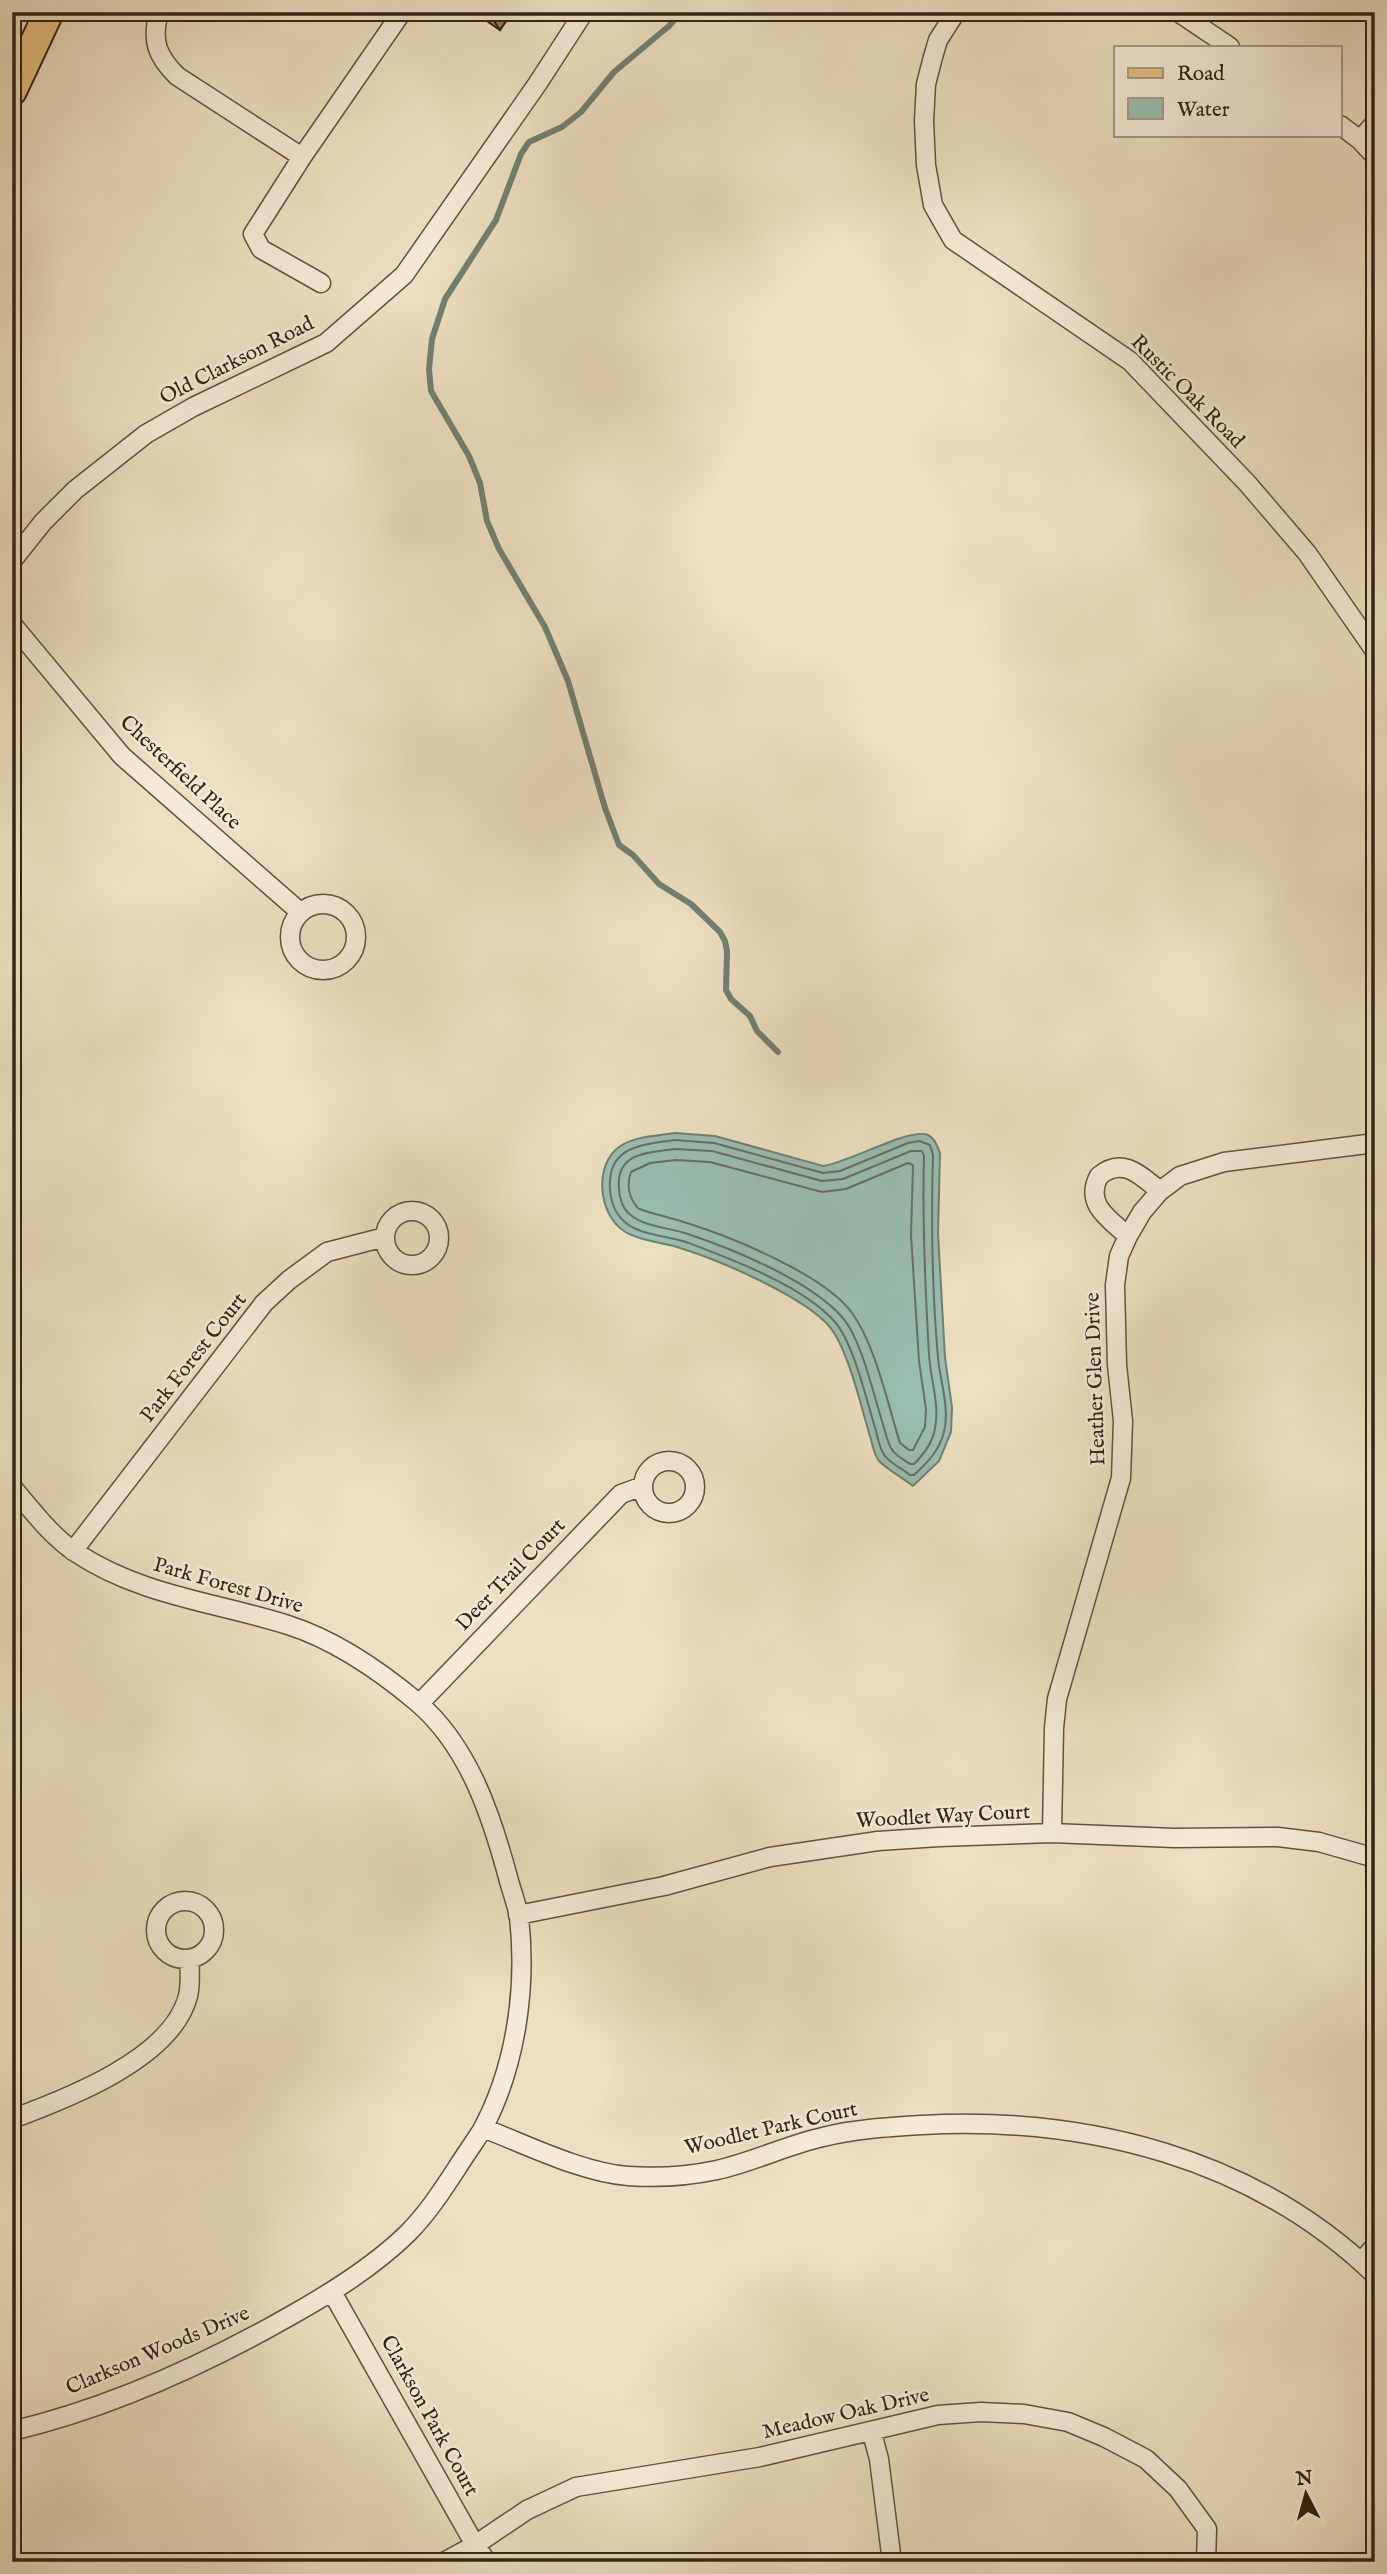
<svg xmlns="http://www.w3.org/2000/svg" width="1387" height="2574" font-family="'IM FELL English',serif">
<rect width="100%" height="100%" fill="#ece0c2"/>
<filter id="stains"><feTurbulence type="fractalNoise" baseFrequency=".00286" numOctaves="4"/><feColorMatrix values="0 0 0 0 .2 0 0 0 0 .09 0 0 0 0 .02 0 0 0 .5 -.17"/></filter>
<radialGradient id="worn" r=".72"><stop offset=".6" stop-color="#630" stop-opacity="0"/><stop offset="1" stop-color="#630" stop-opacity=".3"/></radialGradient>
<!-- water -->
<path fill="#99bdb1" stroke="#708073" stroke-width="2" d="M 675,1133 L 715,1136 L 823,1166 C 848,1163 910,1127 928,1135 C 935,1138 937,1146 940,1153 L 938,1233 L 945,1358 L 952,1407 L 951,1432 L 939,1461 L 913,1486 C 903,1478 888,1470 879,1461 C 874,1455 872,1443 870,1436 C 861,1407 848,1348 829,1326 C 803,1296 719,1260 680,1248 C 662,1242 639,1241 624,1231 C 598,1214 594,1165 619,1147 C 634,1136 657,1136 675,1133 Z"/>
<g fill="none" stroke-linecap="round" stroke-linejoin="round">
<!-- shore -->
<path stroke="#667063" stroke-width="2" d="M 675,1140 L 714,1143 L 823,1173 L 840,1171 L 908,1143 L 919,1141 L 930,1145 L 933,1155 C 931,1223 932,1290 938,1358 C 940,1381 950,1408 944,1432 C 939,1451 928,1462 914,1475 L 910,1475 C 903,1469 891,1464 885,1456 C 880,1450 878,1439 876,1431 C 867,1402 854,1344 835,1322 C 804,1286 731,1259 686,1242 C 668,1236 640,1235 626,1223 C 616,1215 611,1202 610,1190 C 607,1146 641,1145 675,1140 Z
M 675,1149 L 712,1151 L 822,1181 L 843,1179 L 911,1151 L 922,1151 L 924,1156 C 922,1224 925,1286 929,1354 C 930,1378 940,1404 935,1428 C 933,1443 924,1454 914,1464 L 910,1464 C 904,1460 897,1456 893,1451 C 887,1444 885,1430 882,1421 C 873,1393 861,1338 842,1317 C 809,1280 735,1250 688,1234 C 671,1228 646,1227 632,1216 C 623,1210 619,1198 619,1188 C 616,1152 648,1153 675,1149 Z
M 676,1160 L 710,1162 L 822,1192 L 846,1189 L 908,1163 L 913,1165 L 911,1235 L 919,1361 L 926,1409 L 925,1427 L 913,1450 L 909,1450 L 900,1443 C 888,1405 875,1344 852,1313 C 826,1276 734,1238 690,1224 C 673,1218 656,1215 639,1209 C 629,1199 626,1185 631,1172 L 650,1163 Z"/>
<!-- stream -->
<path stroke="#708073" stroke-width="6" d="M 681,12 L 669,26 L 614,72 L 581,112 L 562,127 L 529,142 L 521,154 L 496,220 L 445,299 L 432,339 L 429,369 L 431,391 L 469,456 L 480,483 L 487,521 L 499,549 L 545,627 L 568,681 L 605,808 L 619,845 L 633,855 L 659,884 L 691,904 L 720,932 L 725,941 L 727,951 L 726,990 L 731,999 L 750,1016 L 757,1031 L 778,1052"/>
<!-- street casing -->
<g stroke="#605340" stroke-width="21">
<path id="street" d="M 159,12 C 151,41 157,56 177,76 L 302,157
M 956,12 L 938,40 L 933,57 L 926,84 L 924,121 L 926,165 L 933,205 L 953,240 L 1130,361 L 1247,483 L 1307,553 L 1375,651
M 1178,12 L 1230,47
M 1340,125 L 1360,140 L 1375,156
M 1360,140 L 1375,123
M 321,283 L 261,249 L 253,234 L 302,157 L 402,12
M 12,561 L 43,522 L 75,490 L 146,434 L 193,407 L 326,343 L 404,275 L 538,83 L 584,12
M 12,624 L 122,756 L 300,912
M290 937a33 33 0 1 1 66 0a33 33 0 1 1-66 0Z
M385 1238a27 27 0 1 1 54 0a27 27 0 1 1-54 0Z
M 1128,1236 C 1109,1219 1084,1204 1099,1176 C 1123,1156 1141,1176 1160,1191
M643 1487a26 26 0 1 1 52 0a26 26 0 1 1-52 0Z
M 12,1487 C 32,1510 50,1535 75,1552 C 141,1596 215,1602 288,1625 C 335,1640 380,1671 417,1702 C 469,1746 492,1817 509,1881 C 512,1892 517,1905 519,1917 C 527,1988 516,2067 482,2130 C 474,2143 465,2155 457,2168 C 442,2191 427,2214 407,2234 C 373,2267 331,2293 290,2316 C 204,2365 109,2408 12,2431
M 73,1551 L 264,1303 L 289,1280 L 327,1252 L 385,1237
M 419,1704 L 621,1494 L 643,1486
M 1052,1833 L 1054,1728 L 1057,1699 L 1121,1478 L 1123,1421 L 1117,1365 L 1115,1285 L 1119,1256 L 1128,1236 L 1142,1212 L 1160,1191 L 1180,1176 L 1224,1162 L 1375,1143
M156 1930a29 29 0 1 1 58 0a29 29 0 1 1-58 0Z
M 518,1915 L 664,1886 L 770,1857 L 878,1841 L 939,1837 L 1052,1833 L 1174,1838 L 1278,1837 L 1319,1842 L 1375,1858
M 12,2119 C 66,2099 172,2059 188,1996 C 191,1985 189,1971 190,1959
M 483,2128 C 525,2144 583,2173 628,2176 C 656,2178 689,2176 717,2170 C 753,2162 787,2145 823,2137 C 855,2129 889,2127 922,2125 C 1087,2116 1254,2158 1375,2275
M 1361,2262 L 1375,2246
M 332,2292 L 475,2545 L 487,2562
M 872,2433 L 879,2459 L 892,2562
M 444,2562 L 475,2545 L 527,2510 L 576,2487 L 760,2457 L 938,2415 L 981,2412 L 1024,2414 L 1068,2422 L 1104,2437 L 1146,2459 L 1178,2489 L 1207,2529 L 1206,2562"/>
</g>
<!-- primary casing -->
<g stroke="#322415" stroke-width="32">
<path id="primary" d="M 12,91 L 49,12"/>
</g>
<!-- street -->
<use href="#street" stroke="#f3ebd7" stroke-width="18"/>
<!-- primary -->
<use href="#primary" stroke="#e6c081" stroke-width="28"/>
</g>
<!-- wall -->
<path fill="#c38d7c" stroke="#322415" stroke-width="2" d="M 474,12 L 512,12 L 500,30 Z"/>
<!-- shaded-wall -->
<path fill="#9f7365" stroke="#322415" stroke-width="2" d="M 488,12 L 512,12 L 500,30 Z"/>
<g text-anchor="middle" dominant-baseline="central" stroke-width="5" stroke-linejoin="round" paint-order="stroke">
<!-- street labels -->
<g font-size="21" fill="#322415" stroke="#f3ebd7">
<text transform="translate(237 361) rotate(-27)">Old Clarkson Road</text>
<text transform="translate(1187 392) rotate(45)">Rustic Oak Road</text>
<text transform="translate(180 773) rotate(43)">Chesterfield Place</text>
<text transform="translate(194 1358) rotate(-52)">Park Forest Court</text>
<text transform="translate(1096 1379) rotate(-92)">Heather Glen Drive</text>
<text transform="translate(511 1575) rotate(-46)">Deer Trail Court</text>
<text transform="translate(228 1586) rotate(16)">Park Forest Drive</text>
<text transform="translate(943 1817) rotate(-3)">Woodlet Way Court</text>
<text transform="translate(771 2129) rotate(-13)">Woodlet Park Court</text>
<text transform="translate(158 2351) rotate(-23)">Clarkson Woods Drive</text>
<text transform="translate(846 2414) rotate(-13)">Meadow Oak Drive</text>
<text transform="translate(429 2416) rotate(61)">Clarkson Park Court</text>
</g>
</g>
<!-- margin -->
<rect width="1387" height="2574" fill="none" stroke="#ece0c2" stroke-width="42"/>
<rect x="14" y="14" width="1359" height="2546" fill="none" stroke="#322415" stroke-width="3.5"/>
<rect x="21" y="21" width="1345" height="2532" fill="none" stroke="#322415" stroke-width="2"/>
<!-- legend -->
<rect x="1114" y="46" width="228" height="91" fill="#f3ebd7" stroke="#a69b89" stroke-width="2"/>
<rect x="1128" y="68" width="35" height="10" fill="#e6c081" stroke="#a69b89" stroke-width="2"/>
<text x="1177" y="80" font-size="21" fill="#322415">Road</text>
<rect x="1128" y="98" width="35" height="21" fill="#99bdb1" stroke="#a69b89" stroke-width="2"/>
<text x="1177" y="116" font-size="21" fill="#322415">Water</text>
<!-- north arrow -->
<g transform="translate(1306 2494) rotate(354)" stroke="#f3ebd7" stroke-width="5" paint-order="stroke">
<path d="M0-5L12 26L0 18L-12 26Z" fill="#322415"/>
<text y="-10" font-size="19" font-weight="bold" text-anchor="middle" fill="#322415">N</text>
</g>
<rect width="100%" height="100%" filter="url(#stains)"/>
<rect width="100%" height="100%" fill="url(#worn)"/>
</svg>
